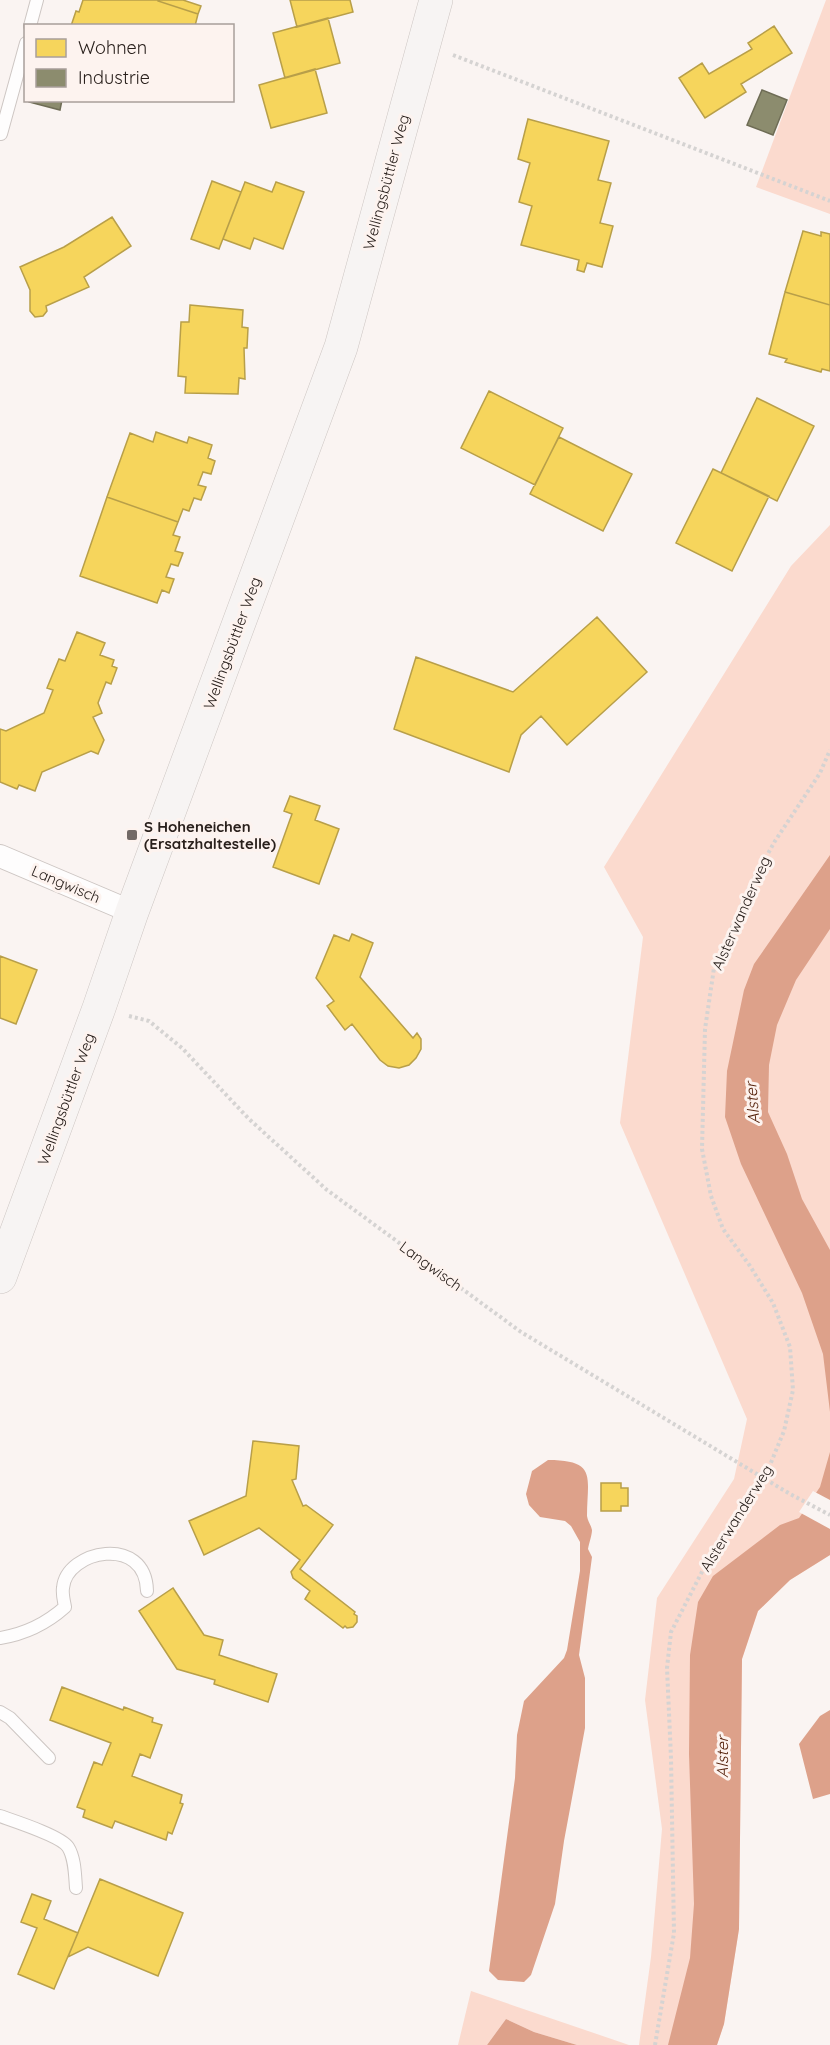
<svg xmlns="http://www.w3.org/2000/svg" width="830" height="2045" font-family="Quicksand,sans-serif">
<rect width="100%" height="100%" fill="#faf4f2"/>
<!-- green -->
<path fill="#fbdace" d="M 826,0 L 830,0 L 830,214 L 756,187 Z
M 830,525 L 830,1555 L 790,1580 L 758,1611 L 742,1659 L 739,1929 L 724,2024 L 717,2045 L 639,2045 L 651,1957 L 662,1829 L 645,1700 L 657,1598 L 734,1479 L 747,1419 L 620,1123 L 643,937 L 604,867 L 791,566 Z
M 471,1991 L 629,2045 L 577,2045 L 534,2032 L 506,2019 L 487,2045 L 458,2045 Z"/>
<!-- water -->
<path fill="#dda18a" d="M 830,855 L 830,929 L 796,980 L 777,1025 L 769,1065 L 768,1112 L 787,1154 L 802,1199 L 830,1250 L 830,1412 L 823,1354 L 802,1293 L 741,1164 L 725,1117 L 727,1071 L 744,990 L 754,964 Z
M 830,1452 L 830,1555 L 790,1580 L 758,1611 L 742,1659 L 739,1929 L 724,2024 L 717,2045 L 668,2045 L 690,1958 L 694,1904 L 689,1754 L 690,1655 L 698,1602 L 713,1576 L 780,1525 L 799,1518 L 820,1487 Z
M 548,1460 C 598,1460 587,1478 587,1516 C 588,1522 591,1525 592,1530 C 592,1535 589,1543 588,1549 L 592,1557 L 579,1655 L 585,1678 L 585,1728 L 564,1841 L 555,1904 L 531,1975 L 524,1982 L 498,1980 L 489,1971 L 515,1778 L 517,1735 L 524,1701 L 564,1658 L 567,1650 L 580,1571 L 580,1542 L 571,1526 L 565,1521 L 540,1517 L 529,1505 L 526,1494 L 532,1471 Z
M 830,1710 L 830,1794 L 813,1799 L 799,1744 L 820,1716 Z
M 506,2019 L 534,2032 L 577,2045 L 487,2045 Z"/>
<!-- pier -->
<path fill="#faf4f2" d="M 813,1491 L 830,1500 L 830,1529 L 799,1512 Z"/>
<!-- homes -->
<path fill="#f6d55c" stroke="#b89f49" stroke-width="1.5" d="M 83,0 L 158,0 L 158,1 L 198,14 L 195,26 L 71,26 L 76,11 L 79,12 Z
M 158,0 L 183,0 L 201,6 L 198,14 L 158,1 Z
M 290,0 L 350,0 L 353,12 L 297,27 Z
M 328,18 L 340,63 L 285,78 L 273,33 Z
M 774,26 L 792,53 L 741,84 L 746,92 L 705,118 L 679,78 L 702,63 L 709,74 L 752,49 L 748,43 Z
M 315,69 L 327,113 L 271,128 L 259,85 Z
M 528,119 L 609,141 L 598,180 L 611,183 L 600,223 L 613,226 L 602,267 L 587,263 L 584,272 L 577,270 L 579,260 L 521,245 L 532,206 L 519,202 L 530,163 L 518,159 Z
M 212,181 L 241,192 L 219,249 L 191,239 Z
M 245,182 L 272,192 L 276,182 L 304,192 L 283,249 L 254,238 L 250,249 L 223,239 Z
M 112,217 L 131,246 L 84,277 L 89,287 L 46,306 L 47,311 L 43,316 L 35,317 L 30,311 L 30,290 L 20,267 L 64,247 Z
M 803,231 L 821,236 L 821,232 L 830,234 L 830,305 L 785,292 Z
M 785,292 L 830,305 L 830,371 L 822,369 L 821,372 L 785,362 L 787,359 L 769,354 Z
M 190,305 L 243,310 L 242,327 L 248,328 L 247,348 L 244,348 L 245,379 L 239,378 L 238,394 L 185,393 L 186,377 L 178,376 L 181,322 L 189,322 Z
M 489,391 L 563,428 L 535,485 L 461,448 Z
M 757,398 L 814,426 L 777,501 L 721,473 Z
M 156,432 L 187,443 L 189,437 L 212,445 L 208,458 L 215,461 L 211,474 L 203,472 L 198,485 L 206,487 L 201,500 L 194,498 L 189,511 L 183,509 L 178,522 L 107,497 L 130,433 L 153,442 Z
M 559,437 L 632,474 L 603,531 L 530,494 Z
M 713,469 L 769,496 L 732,571 L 676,543 Z
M 107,497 L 178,522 L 173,535 L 180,537 L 175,551 L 183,553 L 178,566 L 171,564 L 166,577 L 174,579 L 169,593 L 162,590 L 157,603 L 80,576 Z
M 597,617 L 647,672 L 567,745 L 541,716 L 521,735 L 509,772 L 394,729 L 416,657 L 513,692 Z
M 77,632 L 105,643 L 100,655 L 114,660 L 112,666 L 117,668 L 111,684 L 106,682 L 98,703 L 102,713 L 93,717 L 104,740 L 98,754 L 91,751 L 42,772 L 35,791 L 19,785 L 17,789 L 0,782 L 0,729 L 6,731 L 44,713 L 53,690 L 47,688 L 59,659 L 65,661 Z
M 290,796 L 320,806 L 315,820 L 339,829 L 319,884 L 273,867 L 292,814 L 284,811 Z
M 352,934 L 373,943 L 360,977 L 413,1038 L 417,1033 L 421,1039 L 421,1049 L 416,1058 L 409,1065 L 399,1068 L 388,1066 L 380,1060 L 352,1024 L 345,1030 L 327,1006 L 334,1001 L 316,978 L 334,935 L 349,941 Z
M 0,956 L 37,970 L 16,1024 L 0,1018 Z
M 253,1441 L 299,1446 L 296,1479 L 292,1480 L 303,1506 L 306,1505 L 333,1525 L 300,1569 L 355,1612 L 354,1614 L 357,1616 L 357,1622 L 353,1627 L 347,1628 L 345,1626 L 343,1628 L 305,1599 L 310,1591 L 293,1578 L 291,1572 L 300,1560 L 259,1528 L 204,1555 L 189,1521 L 246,1496 Z
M 601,1483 L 621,1483 L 621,1488 L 628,1488 L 628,1506 L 621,1506 L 621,1511 L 601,1511 Z
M 173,1588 L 204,1635 L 223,1640 L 219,1655 L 277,1674 L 268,1702 L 214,1684 L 215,1680 L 177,1669 L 139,1611 Z
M 62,1687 L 123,1710 L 124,1707 L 153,1718 L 152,1722 L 162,1725 L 150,1758 L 140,1754 L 132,1776 L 182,1795 L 180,1803 L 183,1804 L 172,1834 L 168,1832 L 166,1840 L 115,1821 L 112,1828 L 83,1817 L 85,1810 L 77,1807 L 94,1762 L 102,1765 L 111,1743 L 50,1720 Z
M 100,1879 L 183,1913 L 158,1976 L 88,1947 L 68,1957 Z
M 32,1894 L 51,1901 L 44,1919 L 78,1933 L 54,1989 L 18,1974 L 37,1928 L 21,1922 Z"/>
<!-- industry -->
<path fill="#8c8c6e" stroke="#6e6c55" stroke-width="1.5" d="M 762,90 L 787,100 L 773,135 L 747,125 Z
M 29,100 L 62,100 L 60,110 L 29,102 Z"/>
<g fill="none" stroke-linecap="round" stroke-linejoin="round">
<!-- lane casing -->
<g stroke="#cdc6c3" stroke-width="14">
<path id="lane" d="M 30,26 L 37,0
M 1,134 L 26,43
M 0,1638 C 25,1634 46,1624 65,1607 C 64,1601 62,1594 63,1588 C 66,1550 146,1534 147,1591
M 0,1712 L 10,1718 L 49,1758
M 0,1816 C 14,1821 61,1836 68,1847 C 75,1858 75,1875 76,1888"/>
</g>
<!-- street casing -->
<g stroke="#cdc6c3" stroke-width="24">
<path id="street" d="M 0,856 L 132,912"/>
</g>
<!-- secondary casing -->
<g stroke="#cdc6c3" stroke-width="34">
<path id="secondary" d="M 0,1277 L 99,1008 L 132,912 L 341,347 L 436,0"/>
</g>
<!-- path -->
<path stroke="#d5d3d2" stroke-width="4" stroke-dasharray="3 3" stroke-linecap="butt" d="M 453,55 L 830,201
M 129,1016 L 149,1021 L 182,1048 L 249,1119 L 327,1190 L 521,1332 L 790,1494 L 830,1515
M 655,2045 L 674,1933 L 671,1758 L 667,1668 L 671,1632 L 705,1566 L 765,1477 L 784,1431 L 793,1390 L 790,1347 L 773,1303 L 750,1266 L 723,1229 L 711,1196 L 702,1149 L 705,1029 L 714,968 L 751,884 L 775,841 L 820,773 L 830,750"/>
<!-- lane -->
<use href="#lane" stroke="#fefdfd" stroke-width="12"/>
<!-- street -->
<use href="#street" stroke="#fefdfd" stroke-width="22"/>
<!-- secondary -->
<use href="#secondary" stroke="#f7f4f3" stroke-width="33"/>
</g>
<!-- markers -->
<rect fill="#726a67" stroke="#fdf3ef" stroke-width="2" x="126" y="829" width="12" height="12" rx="3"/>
<g text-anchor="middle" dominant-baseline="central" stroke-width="6" stroke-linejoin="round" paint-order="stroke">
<!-- street labels -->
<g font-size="15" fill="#29201c" stroke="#fdf3ef">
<text transform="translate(386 182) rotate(-75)">Wellingsbüttler Weg</text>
<text transform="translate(232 643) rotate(-70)">Wellingsbüttler Weg</text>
<text transform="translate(66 884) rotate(23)">Langwisch</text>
<text transform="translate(741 913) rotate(-66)">Alsterwanderweg</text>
<text transform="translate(66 1099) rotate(-70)">Wellingsbüttler Weg</text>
<text transform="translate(431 1266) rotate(36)">Langwisch</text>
<text transform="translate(736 1518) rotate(-58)">Alsterwanderweg</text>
</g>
<!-- poi labels -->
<g font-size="15" font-weight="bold" fill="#29201c" stroke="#fdf3ef" text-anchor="start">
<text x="144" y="826">S Hoheneichen<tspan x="144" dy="17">(Ersatzhaltestelle)</tspan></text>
</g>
<!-- water labels -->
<g font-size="16" font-style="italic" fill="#521d06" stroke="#fdf3ef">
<text transform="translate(752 1103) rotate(-95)">Alster</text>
<text transform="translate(722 1757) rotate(-90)">Alster</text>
</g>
</g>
<!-- legend -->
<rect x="24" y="24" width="210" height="78" fill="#fdf3ef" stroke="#a89f9b" stroke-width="1.5"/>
<rect x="36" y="39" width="30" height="18" fill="#f6d55c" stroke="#a89f9b" stroke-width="1.5"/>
<text x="78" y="54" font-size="18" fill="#29201c">Wohnen</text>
<rect x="36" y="69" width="30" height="18" fill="#8c8c6e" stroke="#a89f9b" stroke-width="1.5"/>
<text x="78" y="84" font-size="18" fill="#29201c">Industrie</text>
</svg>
